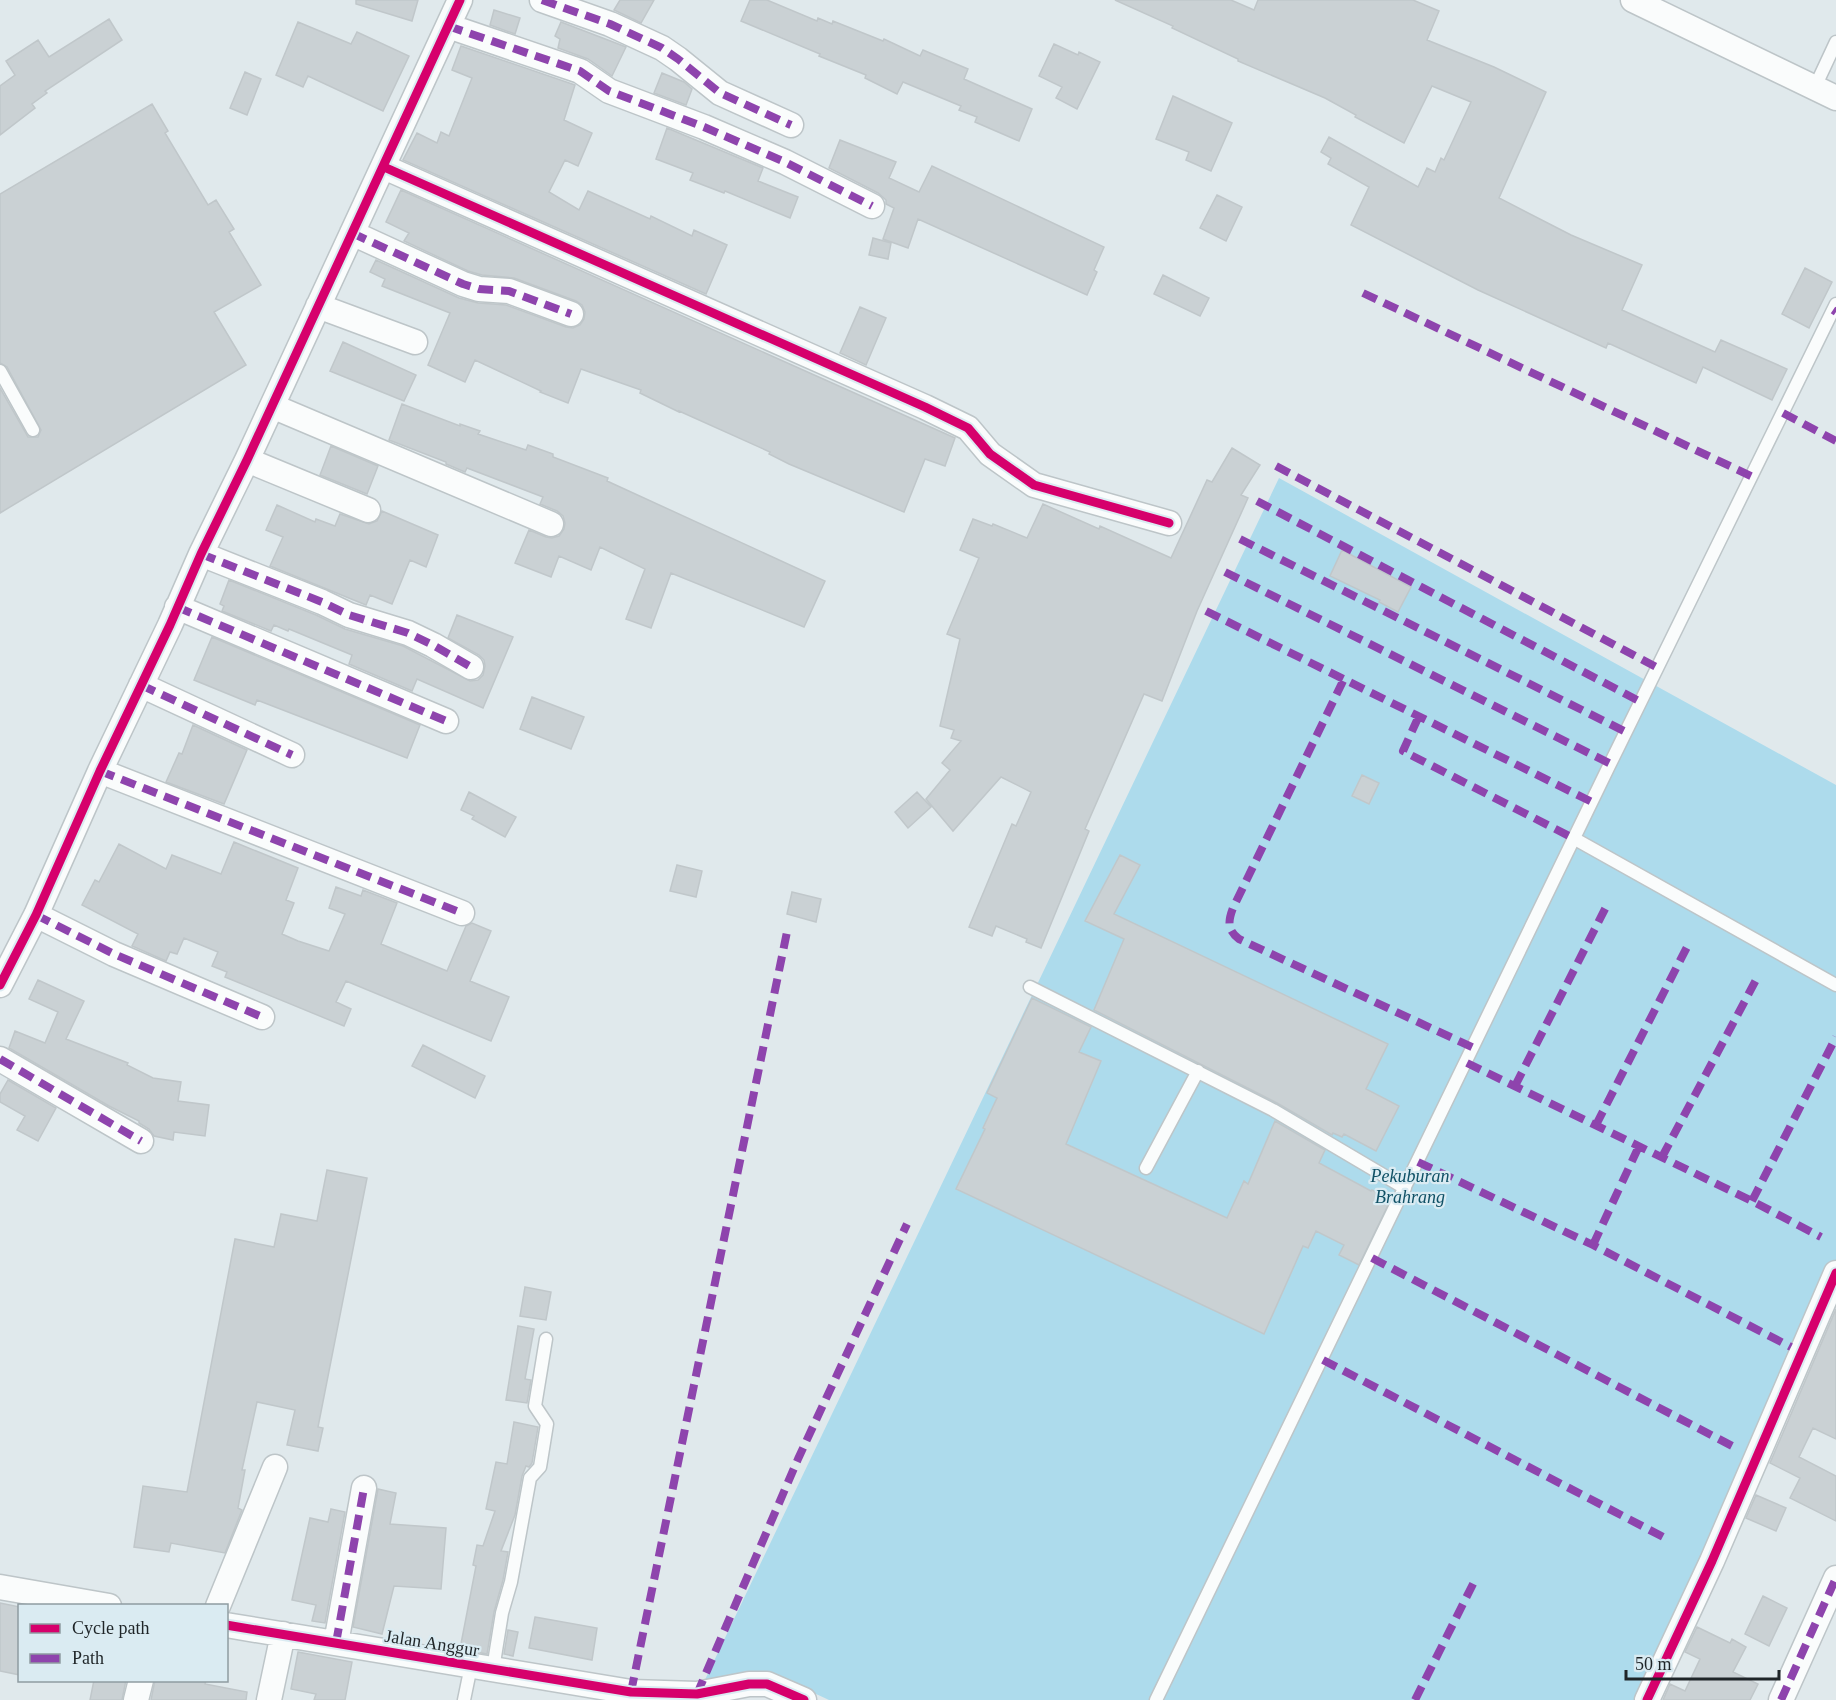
<svg xmlns="http://www.w3.org/2000/svg" width="1836" height="1700" font-family="'Times New Roman',serif">
<rect width="100%" height="100%" fill="#e0e9ec"/>
<!-- green -->
<path fill="#addbec" d="M 1279,478 L 1836,785 L 1836,1280 L 1634,1700 L 829,1700 L 786,1680 L 703,1684 Z"/>
<!-- building -->
<path fill="#cad1d4" stroke="#c0c7ca" stroke-width="1.5" d="M 356,0 L 418,0 L 412,21 L 356,4 Z
M 620,0 L 654,0 L 641,23 L 614,10 Z
M 750,0 L 767,0 L 817,21 L 818,18 L 832,24 L 833,21 L 883,41 L 884,39 L 920,56 L 923,50 L 968,69 L 964,79 L 1032,109 L 1019,141 L 975,122 L 977,117 L 959,110 L 961,106 L 903,82 L 897,94 L 865,78 L 866,75 L 819,56 L 820,54 L 741,21 Z
M 1115,0 L 1231,0 L 1254,10 L 1258,0 L 1413,0 L 1439,11 L 1427,40 L 1494,67 L 1546,92 L 1499,198 L 1571,235 L 1642,265 L 1622,310 L 1715,352 L 1721,340 L 1787,369 L 1772,400 L 1703,367 L 1696,383 L 1608,343 L 1606,348 L 1478,290 L 1351,225 L 1369,187 L 1328,164 L 1331,158 L 1321,152 L 1329,137 L 1418,187 L 1427,168 L 1435,172 L 1441,158 L 1444,160 L 1471,102 L 1432,86 L 1404,143 L 1355,117 L 1356,115 L 1325,98 L 1238,61 L 1238,59 L 1172,28 L 1173,26 Z
M 494,10 L 520,18 L 515,34 L 490,25 Z
M 109,19 L 122,40 L 45,91 L 47,93 L 32,104 L 35,108 L 0,135 L 0,86 L 15,75 L 6,61 L 38,40 L 49,57 Z
M 298,22 L 351,44 L 357,32 L 409,56 L 383,111 L 308,76 L 303,87 L 276,75 Z
M 561,22 L 626,47 L 612,76 L 588,59 L 558,48 L 560,39 L 555,36 Z
M 1054,44 L 1078,55 L 1079,52 L 1100,62 L 1077,109 L 1056,98 L 1062,87 L 1039,76 Z
M 461,46 L 575,85 L 564,120 L 592,133 L 578,166 L 565,160 L 549,192 L 579,210 L 588,191 L 650,219 L 651,216 L 692,236 L 694,230 L 727,245 L 706,294 L 403,160 L 417,133 L 437,143 L 441,132 L 449,136 L 472,78 L 452,70 Z
M 245,72 L 261,79 L 247,115 L 230,108 Z
M 662,73 L 684,82 L 692,89 L 686,105 L 654,93 Z
M 1173,96 L 1232,123 L 1211,171 L 1186,160 L 1189,152 L 1156,139 Z
M 152,104 L 168,131 L 165,133 L 208,205 L 216,200 L 234,229 L 229,232 L 261,285 L 214,312 L 246,365 L 0,513 L 0,388 L 28,437 L 38,437 L 41,430 L 7,367 L 0,363 L 0,194 Z
M 667,128 L 763,168 L 758,181 L 798,197 L 790,218 L 725,191 L 724,193 L 690,180 L 693,173 L 656,159 Z
M 840,140 L 896,162 L 889,178 L 919,192 L 932,166 L 1104,247 L 1094,270 L 1097,272 L 1087,295 L 918,219 L 908,248 L 883,239 L 894,208 L 886,204 L 886,200 L 878,193 L 829,168 Z
M 401,190 L 955,438 L 945,466 L 925,459 L 904,512 L 789,464 L 769,454 L 770,452 L 679,411 L 679,412 L 640,393 L 641,390 L 581,369 L 568,403 L 540,392 L 541,391 L 475,360 L 465,382 L 428,365 L 450,313 L 382,286 L 385,279 L 370,272 L 376,260 L 459,298 L 478,303 L 506,305 L 566,327 L 573,328 L 580,325 L 584,319 L 585,312 L 582,305 L 576,301 L 514,278 L 482,275 L 468,271 L 404,241 L 409,233 L 386,222 Z
M 1217,195 L 1242,207 L 1226,241 L 1200,228 Z
M 873,238 L 891,243 L 888,259 L 869,255 Z
M 1805,268 L 1832,282 L 1809,328 L 1782,314 Z
M 1163,275 L 1209,298 L 1200,316 L 1154,294 Z
M 860,307 L 886,318 L 866,365 L 840,353 Z
M 343,342 L 416,375 L 404,401 L 330,371 Z
M 402,404 L 460,426 L 460,424 L 480,431 L 478,434 L 526,450 L 528,445 L 553,454 L 553,457 L 608,478 L 607,481 L 825,581 L 804,627 L 671,573 L 651,628 L 626,619 L 645,569 L 600,547 L 591,570 L 559,556 L 551,577 L 515,563 L 529,530 L 546,537 L 552,538 L 559,536 L 564,529 L 565,523 L 563,516 L 557,511 L 540,504 L 543,497 L 467,468 L 465,472 L 446,464 L 446,462 L 389,440 Z
M 331,446 L 378,466 L 367,494 L 320,475 Z
M 1232,448 L 1260,465 L 1241,495 L 1248,498 L 1197,611 L 1162,701 L 1144,694 L 1085,829 L 1089,831 L 1041,948 L 1026,942 L 1027,939 L 996,926 L 992,936 L 969,927 L 1012,824 L 1016,826 L 1031,792 L 1001,777 L 953,831 L 926,799 L 950,770 L 942,763 L 961,741 L 951,738 L 954,730 L 940,726 L 960,639 L 947,634 L 979,558 L 960,550 L 973,519 L 992,526 L 993,524 L 1027,538 L 1043,504 L 1099,529 L 1100,526 L 1171,558 L 1207,480 L 1212,482 Z
M 277,505 L 315,522 L 316,519 L 335,526 L 340,514 L 369,524 L 377,521 L 382,511 L 438,535 L 426,567 L 410,560 L 392,604 L 370,595 L 366,605 L 270,566 L 283,537 L 266,530 Z
M 1342,550 L 1411,587 L 1398,612 L 1379,602 L 1380,600 L 1330,576 Z
M 229,580 L 316,615 L 345,629 L 403,646 L 470,681 L 478,680 L 483,675 L 485,666 L 484,660 L 479,655 L 448,638 L 457,615 L 513,637 L 483,708 L 417,679 L 412,691 L 349,664 L 352,655 L 289,629 L 288,631 L 274,625 L 271,631 L 222,611 L 224,606 L 220,604 Z
M 212,637 L 420,725 L 407,758 L 257,700 L 255,705 L 194,680 Z
M 532,697 L 584,717 L 571,749 L 520,729 Z
M 193,725 L 247,750 L 224,804 L 166,782 L 179,753 L 182,754 Z
M 1362,775 L 1379,783 L 1369,804 L 1352,796 Z
M 469,792 L 516,817 L 505,837 L 472,819 L 474,816 L 461,810 Z
M 917,792 L 931,807 L 908,828 L 895,812 Z
M 234,842 L 298,868 L 286,900 L 294,903 L 282,934 L 298,941 L 329,951 L 345,914 L 329,908 L 336,887 L 361,896 L 363,890 L 397,903 L 381,944 L 447,971 L 466,926 L 472,923 L 491,931 L 470,981 L 509,997 L 491,1041 L 346,981 L 336,1002 L 351,1009 L 344,1026 L 225,977 L 227,972 L 212,966 L 218,952 L 184,938 L 177,954 L 170,952 L 166,961 L 132,946 L 138,934 L 82,905 L 95,880 L 99,882 L 119,844 L 166,869 L 172,855 L 221,874 Z
M 1120,855 L 1140,865 L 1114,914 L 1388,1044 L 1366,1089 L 1399,1106 L 1376,1151 L 1344,1134 L 1342,1137 L 1333,1133 L 1332,1135 L 1277,1103 L 1094,1010 L 1124,939 L 1085,921 Z
M 677,865 L 702,871 L 696,897 L 670,891 Z
M 792,892 L 821,899 L 816,922 L 787,914 Z
M 38,980 L 84,1001 L 66,1039 L 128,1063 L 127,1065 L 153,1078 L 181,1082 L 178,1101 L 209,1105 L 205,1136 L 174,1132 L 173,1140 L 154,1136 L 149,1129 L 139,1123 L 139,1121 L 109,1106 L 9,1048 L 15,1031 L 45,1043 L 58,1012 L 29,999 Z
M 1032,998 L 1091,1027 L 1079,1052 L 1101,1061 L 1066,1144 L 1227,1218 L 1244,1181 L 1248,1184 L 1275,1121 L 1325,1150 L 1319,1163 L 1371,1191 L 1372,1190 L 1391,1199 L 1359,1265 L 1339,1255 L 1344,1245 L 1316,1231 L 1308,1248 L 1303,1246 L 1264,1334 L 956,1189 L 985,1129 L 983,1128 L 997,1098 L 987,1093 Z
M 423,1045 L 485,1076 L 475,1098 L 412,1066 Z
M 8,1080 L 56,1108 L 38,1141 L 17,1130 L 25,1116 L 0,1102 L 0,1094 Z
M 327,1170 L 367,1178 L 318,1427 L 323,1428 L 318,1451 L 287,1445 L 295,1410 L 257,1402 L 242,1470 L 245,1470 L 238,1508 L 242,1510 L 225,1553 L 171,1543 L 169,1552 L 134,1547 L 143,1486 L 187,1492 L 235,1239 L 274,1247 L 281,1214 L 317,1221 Z
M 525,1287 L 551,1292 L 546,1320 L 520,1316 Z
M 1836,1309 L 1836,1439 L 1813,1428 L 1799,1457 L 1836,1476 L 1836,1521 L 1790,1498 L 1800,1478 L 1770,1463 Z
M 518,1326 L 534,1329 L 525,1379 L 531,1380 L 527,1403 L 506,1400 Z
M 514,1422 L 538,1427 L 532,1463 L 529,1467 L 526,1466 L 522,1476 L 515,1515 L 501,1551 L 508,1552 L 503,1580 L 494,1612 L 487,1654 L 460,1649 L 476,1566 L 473,1565 L 477,1545 L 483,1546 L 495,1511 L 486,1509 L 496,1462 L 507,1464 Z
M 378,1489 L 396,1493 L 390,1524 L 446,1528 L 441,1589 L 394,1586 L 382,1634 L 353,1627 Z
M 1756,1495 L 1786,1508 L 1776,1531 L 1746,1518 Z
M 331,1509 L 345,1512 L 325,1623 L 312,1621 L 316,1605 L 292,1600 L 310,1518 L 328,1522 Z
M 1763,1596 L 1787,1608 L 1769,1646 L 1745,1634 Z
M 0,1603 L 20,1607 L 20,1675 L 0,1671 Z
M 535,1617 L 597,1628 L 592,1660 L 529,1648 Z
M 1697,1627 L 1730,1643 L 1732,1639 L 1746,1647 L 1733,1672 L 1758,1684 L 1750,1700 L 1663,1700 L 1670,1684 L 1685,1691 L 1700,1659 L 1685,1652 Z
M 508,1630 L 518,1632 L 513,1656 L 504,1654 Z
M 298,1652 L 352,1662 L 345,1700 L 314,1700 L 316,1694 L 291,1689 Z
M 94,1680 L 126,1680 L 122,1700 L 90,1700 Z
M 155,1680 L 206,1680 L 205,1684 L 247,1692 L 246,1700 L 151,1700 Z"/>
<g fill="none" stroke-linecap="round" stroke-linejoin="round">
<!-- lane casing -->
<g stroke="#bdc5c8" stroke-width="15">
<path id="lane" d="M 1815,87 L 1836,42
M 0,371 L 33,430
M 1575,839 L 1836,985
M 1030,987 L 1273,1110 L 1405,1188
M 1146,1168 L 1198,1071
M 493,1669 L 502,1613 L 511,1582 L 530,1478 L 540,1467 L 547,1424 L 535,1406 L 546,1339
M 464,1700 L 471,1666
M 1156,1700 C 1309,1390 1458,1078 1609,766 C 1684,612 1761,458 1836,304"/>
</g>
<!-- street casing -->
<g stroke="#bdc5c8" stroke-width="27">
<path id="street" d="M 542,0 L 610,24 L 662,48 L 678,59 L 720,93 L 791,125
M 1633,0 L 1836,98
M 448,26 L 580,71 L 609,91 L 704,127 L 785,162 L 872,206
M 384,167 L 925,407 L 968,428 L 990,454 L 1034,485 L 1169,523
M 352,233 L 463,284 L 479,289 L 509,291 L 571,314
M 318,306 L 415,342
M 272,406 L 551,524
M 247,460 L 368,510
M 201,554 L 322,602 L 349,615 L 408,633 L 433,645 L 471,667
M 177,607 L 446,721
M 141,685 L 292,755
M 100,771 L 462,913
M 36,915 L 114,954 L 262,1017
M 0,985 L 36,915 L 100,771 L 170,625 L 201,554 L 247,460 L 460,0
M 0,1059 L 141,1141
M 0,1587 L 109,1606
M 218,1606 L 275,1467
M 226,1625 L 631,1692 L 697,1694 L 749,1684 L 767,1684 L 804,1700
M 336,1643 L 364,1488
M 136,1700 L 141,1680
M 269,1700 L 283,1634
M 1647,1700 L 1712,1561 L 1836,1273
M 1781,1700 L 1836,1578"/>
</g>
<!-- lane -->
<use href="#lane" stroke="#fafcfc" stroke-width="12"/>
<!-- street -->
<use href="#street" stroke="#fafcfc" stroke-width="24"/>
<!-- quiet -->
<path stroke="#8e44ad" stroke-width="8" stroke-dasharray="15 8" stroke-linecap="butt" d="M 542,0 L 610,24 L 662,48 L 678,59 L 720,93 L 791,125
M 448,26 L 580,71 L 609,91 L 704,127 L 785,162 L 872,206
M 352,233 L 463,284 L 479,289 L 509,291 L 571,314
M 1363,293 L 1753,477
M 1833,310 L 1836,312
M 1783,413 L 1836,441
M 1276,466 L 1658,668
M 1257,501 L 1641,702
M 1240,539 L 1626,732
M 201,554 L 322,602 L 349,615 L 408,633 L 433,645 L 471,667
M 1225,572 L 1611,764
M 177,607 L 446,721
M 1206,611 L 1592,802
M 1343,681 L 1233,908 C 1228,921 1227,930 1239,939 L 1474,1048
M 141,685 L 292,755
M 1418,718 L 1403,751 L 1575,839
M 100,771 L 462,913
M 36,915 L 114,954 L 262,1017
M 0,1059 L 141,1141
M 1467,1063 L 1752,1201 L 1821,1237
M 1515,1086 L 1607,905
M 1596,1125 L 1687,947
M 1662,1157 L 1756,980
M 1418,1162 L 1593,1245 L 1791,1347
M 1752,1201 L 1836,1037
M 1593,1245 L 1639,1146
M 1372,1258 L 1738,1449
M 1323,1360 L 1669,1540
M 336,1643 L 364,1488
M 631,1692 L 788,927
M 697,1694 L 798,1459 L 907,1224
M 1415,1700 L 1476,1578
M 1781,1700 L 1836,1578"/>
<!-- cycleway casing -->
<g stroke="#daebf2" stroke-width="13">
<path id="cycleway" d="M 384,167 L 925,407 L 968,428 L 990,454 L 1034,485 L 1169,523
M 0,985 L 36,915 L 100,771 L 170,625 L 201,554 L 247,460 L 460,0
M 226,1625 L 631,1692 L 697,1694 L 749,1684 L 767,1684 L 804,1700
M 1647,1700 L 1712,1561 L 1836,1273"/>
</g>
<!-- cycleway -->
<use href="#cycleway" stroke="#d6006c" stroke-width="9"/>
</g>
<g text-anchor="middle" dominant-baseline="central" stroke-width="4.5" stroke-linejoin="round" paint-order="stroke">
<!-- park labels -->
<g font-size="18" font-style="italic" fill="#105166" stroke="#daebf2">
<text x="1410" y="1176">Pekuburan<tspan x="1410" dy="21">Brahrang</tspan></text>
</g>
<!-- street labels -->
<g font-size="18" fill="#1f2528" stroke="#daebf2">
<text transform="translate(432 1643) rotate(9)">Jalan Anggur</text>
</g>
</g>
<!-- legend -->
<rect x="18" y="1604" width="210" height="78" fill="#daebf2" stroke="#8f9ca1" stroke-width="1.5"/>
<rect x="30" y="1624" width="30" height="9" fill="#d6006c" stroke="#8f9ca1" stroke-width="1.5"/>
<text x="72" y="1634" font-size="18" fill="#1f2528">Cycle path</text>
<rect x="30" y="1654" width="30" height="9" fill="#8e44ad" stroke="#8f9ca1" stroke-width="1.5"/>
<text x="72" y="1664" font-size="18" fill="#1f2528">Path</text>
<!-- scale -->
<path d="M1626 1670v9h153v-9" fill="none" stroke="#1f2528" stroke-width="3"/>
<text x="1635" y="1670" font-size="18" fill="#1f2528" stroke="#daebf2" stroke-width="4.5" paint-order="stroke">50 m</text>
</svg>
